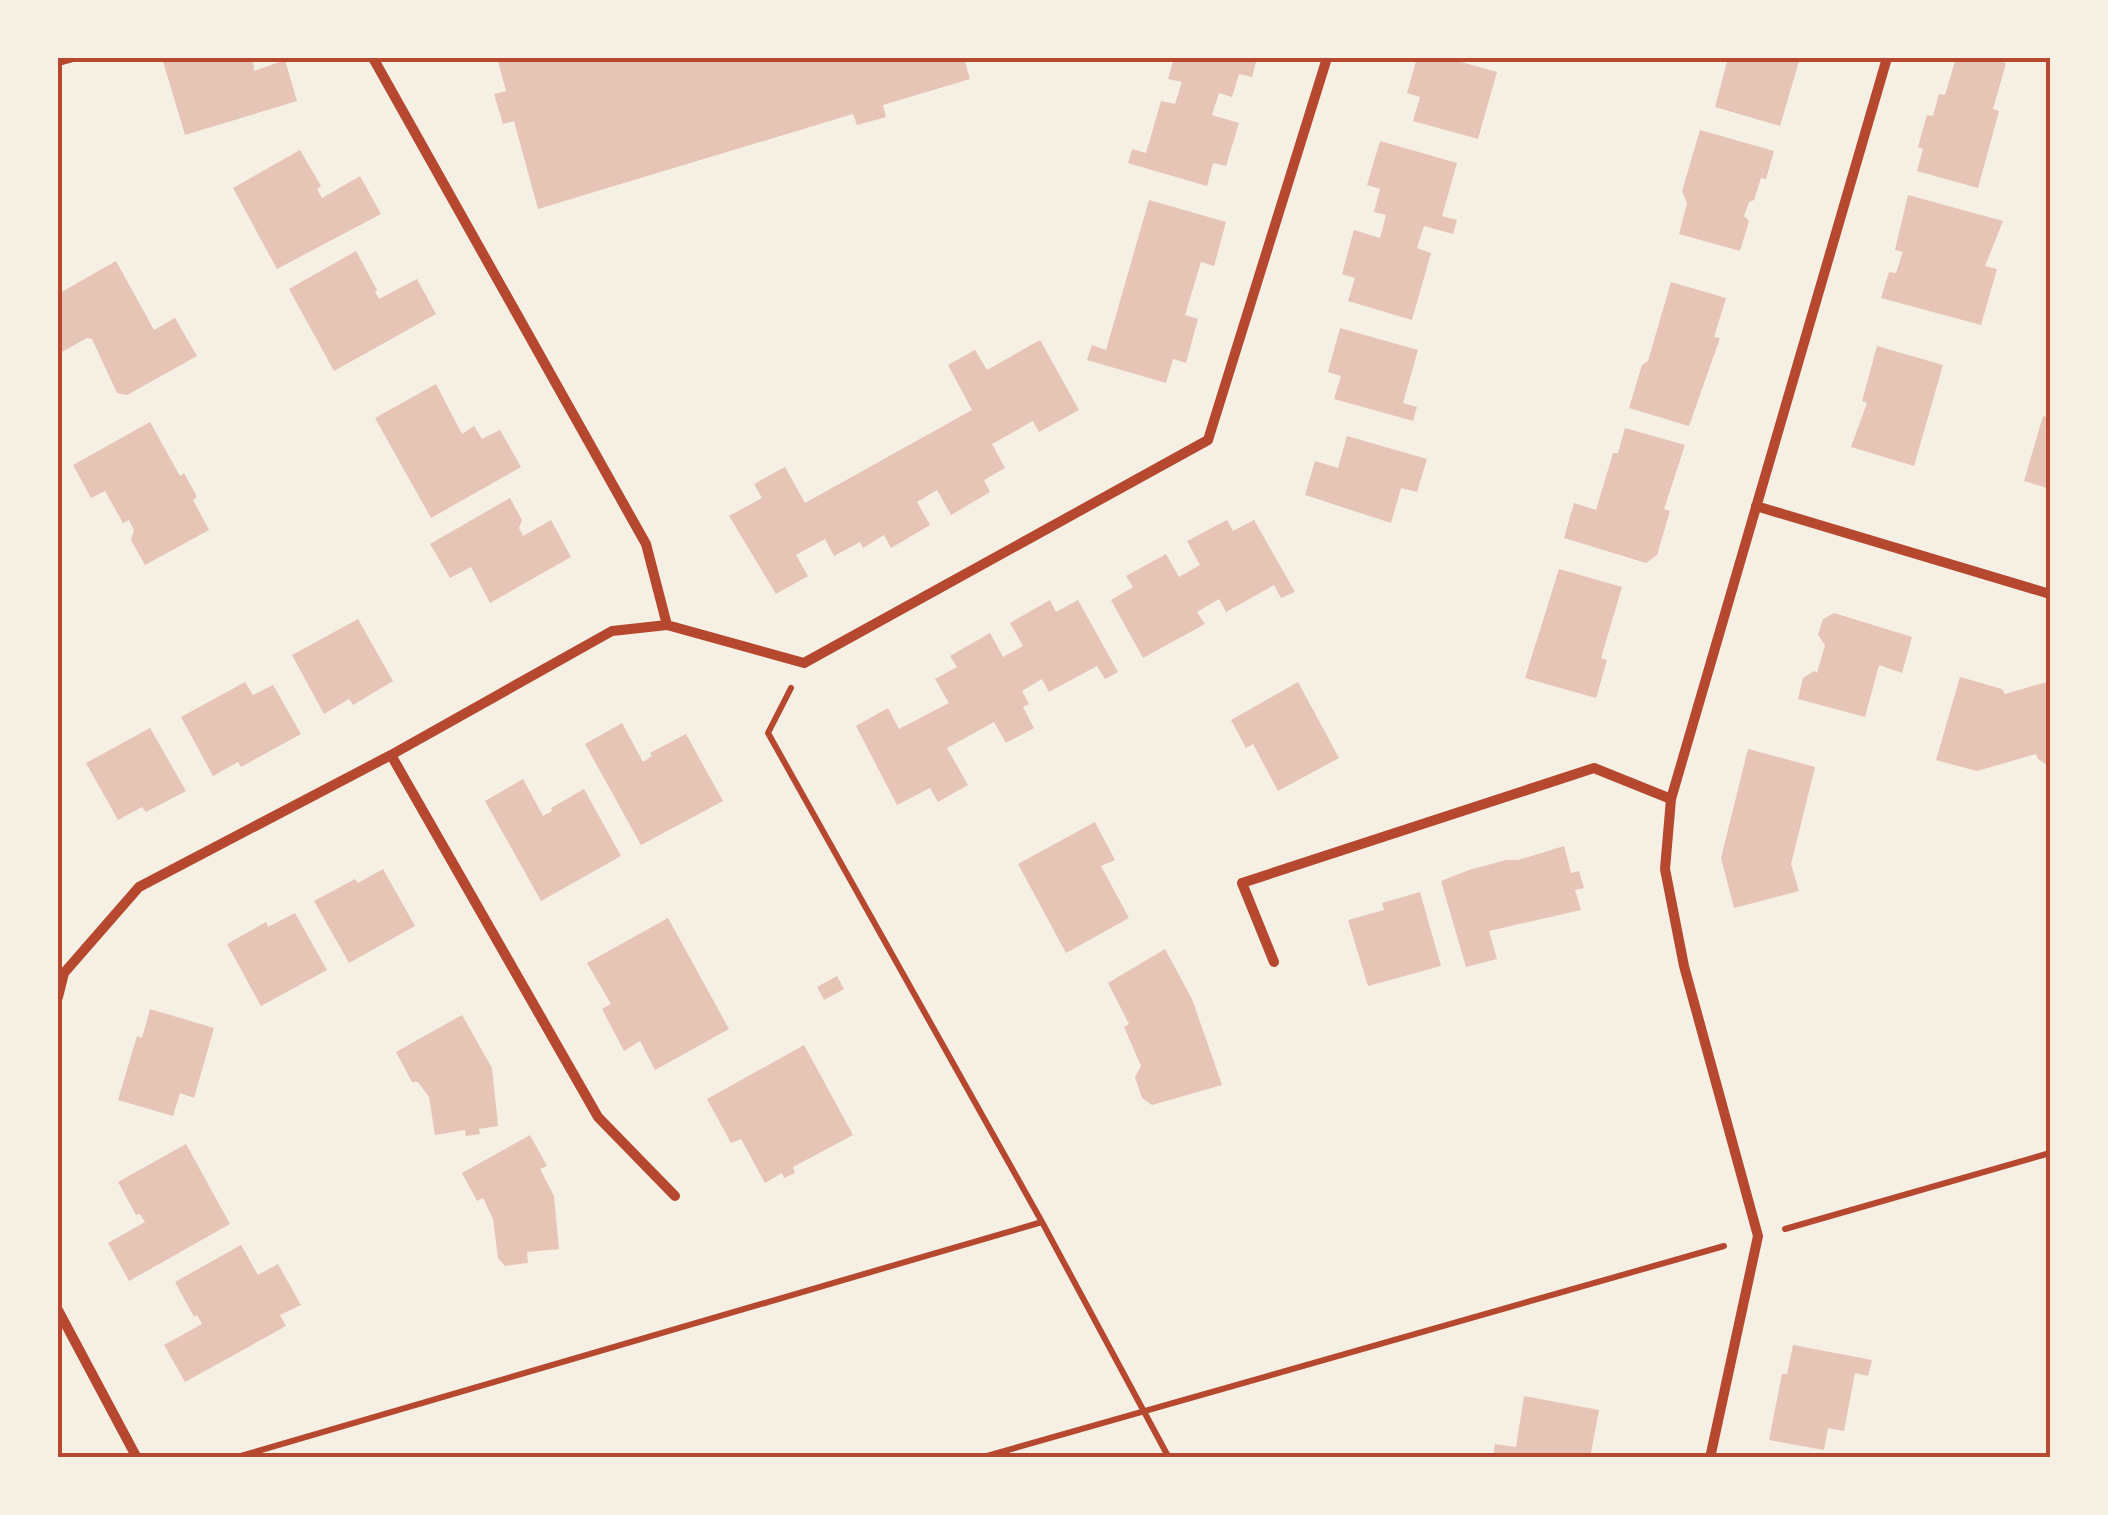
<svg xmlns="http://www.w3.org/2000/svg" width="2108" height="1515" font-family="Signika,sans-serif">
<rect width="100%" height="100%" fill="#f6efe4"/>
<!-- building -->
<path fill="#e6c5b7" d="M 162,58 L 253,58 L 254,71 L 285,60 L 297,101 L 185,135 Z
M 497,58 L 964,58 L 970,79 L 883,105 L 886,117 L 857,125 L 853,114 L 538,209 L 514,121 L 503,124 L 494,94 L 506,91 Z
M 1174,58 L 1257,58 L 1252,77 L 1239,74 L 1232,97 L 1219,93 L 1212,115 L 1239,123 L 1226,166 L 1213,163 L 1207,186 L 1128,163 L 1132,149 L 1146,153 L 1161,101 L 1175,104 L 1182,82 L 1168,79 Z
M 1417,58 L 1447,58 L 1497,72 L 1478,139 L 1413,121 L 1420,97 L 1407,93 Z
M 1728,58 L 1800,58 L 1780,126 L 1715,107 Z
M 1956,58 L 1984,58 L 2006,63 L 1993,109 L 1999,111 L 1978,188 L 1917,171 L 1923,149 L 1918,147 L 1927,115 L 1933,116 L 1939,94 L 1945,95 Z
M 1700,130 L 1774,151 L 1766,179 L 1761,178 L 1754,200 L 1749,202 L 1744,216 L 1749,221 L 1740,251 L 1679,234 L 1687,203 L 1682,191 Z
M 1380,141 L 1457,163 L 1442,216 L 1457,220 L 1453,234 L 1424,226 L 1417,248 L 1431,253 L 1412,320 L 1348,301 L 1355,278 L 1342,274 L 1354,230 L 1380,238 L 1386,215 L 1374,212 L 1380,189 L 1367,185 Z
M 300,150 L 321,186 L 317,189 L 322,198 L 360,176 L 381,214 L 277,269 L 233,188 Z
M 1908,195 L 2003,221 L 1985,266 L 1997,269 L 1981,325 L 1881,298 L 1889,272 L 1896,273 L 1903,252 L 1895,250 Z
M 1149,200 L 1226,222 L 1214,266 L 1201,262 L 1185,315 L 1198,319 L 1186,363 L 1173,359 L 1166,383 L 1087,360 L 1092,345 L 1106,350 Z
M 356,251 L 377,290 L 375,292 L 379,299 L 417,279 L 436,314 L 334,371 L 289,289 Z
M 116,261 L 154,330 L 175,318 L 197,356 L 127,395 L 117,393 L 92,339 L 87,338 L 58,354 L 58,294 Z
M 1671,282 L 1726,298 L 1714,337 L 1720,338 L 1689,426 L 1629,408 L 1642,365 L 1648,361 Z
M 1340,328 L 1418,350 L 1403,403 L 1417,407 L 1413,421 L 1334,399 L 1341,376 L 1328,372 Z
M 1040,340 L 1079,410 L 1039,432 L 1033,421 L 992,444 L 1005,468 L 984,480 L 990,492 L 951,515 L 937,490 L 917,502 L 930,525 L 891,548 L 884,535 L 863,548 L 860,542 L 834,556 L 825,539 L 796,555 L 808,576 L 776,594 L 729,516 L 762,498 L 754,484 L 785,467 L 805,503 L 972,410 L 948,365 L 975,350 L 987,370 Z
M 1877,346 L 1943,365 L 1914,466 L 1851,447 L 1867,403 L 1862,401 Z
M 436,384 L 462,434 L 474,426 L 482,439 L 500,430 L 521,467 L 431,518 L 375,418 Z
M 2043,416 L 2050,418 L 2050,489 L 2024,481 Z
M 150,422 L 180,476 L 184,473 L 197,497 L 193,500 L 209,530 L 145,565 L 131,540 L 134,530 L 129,520 L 123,523 L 105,491 L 91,498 L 73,465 Z
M 1625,428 L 1685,445 L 1664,509 L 1670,511 L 1657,555 L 1646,563 L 1564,538 L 1574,503 L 1596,510 L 1613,453 L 1618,453 Z
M 1347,436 L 1427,459 L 1417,492 L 1401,488 L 1391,523 L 1305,495 L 1315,461 L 1338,468 Z
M 510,498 L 522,520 L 519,528 L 523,536 L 551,520 L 571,557 L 490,603 L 471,567 L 450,578 L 430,544 Z
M 1227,520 L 1233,531 L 1254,520 L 1295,592 L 1281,598 L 1274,585 L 1226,612 L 1219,599 L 1197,612 L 1205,624 L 1143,658 L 1111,600 L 1133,587 L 1126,576 L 1166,554 L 1179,577 L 1200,565 L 1187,541 Z
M 1559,569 L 1622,587 L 1601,658 L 1607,660 L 1596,698 L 1525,678 Z
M 1050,600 L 1056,612 L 1078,600 L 1118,672 L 1105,679 L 1097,666 L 1049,692 L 1042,679 L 1022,691 L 1029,704 L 1023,707 L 1034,728 L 1006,743 L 994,722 L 947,748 L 968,785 L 938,802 L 930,788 L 897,805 L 856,726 L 888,708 L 899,729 L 949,703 L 935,679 L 957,667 L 950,656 L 990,633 L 1003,657 L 1023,646 L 1010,623 Z
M 1834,613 L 1912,637 L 1902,673 L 1879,665 L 1865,717 L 1798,699 L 1803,678 L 1814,671 L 1817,673 L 1825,645 L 1818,635 L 1823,619 Z
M 358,619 L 393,681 L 353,705 L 349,699 L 324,714 L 292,655 Z
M 1960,677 L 2002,689 L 2005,694 L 2050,681 L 2050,767 L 2038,759 L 2036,754 L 1977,771 L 1936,760 Z
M 245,682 L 253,695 L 273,685 L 301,734 L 241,767 L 238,762 L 213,776 L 181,717 Z
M 1298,682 L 1339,758 L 1278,791 L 1253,744 L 1246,748 L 1231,720 Z
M 622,723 L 643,762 L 652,756 L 650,753 L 686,734 L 723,801 L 641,845 L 585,744 Z
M 150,728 L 186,791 L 146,812 L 142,807 L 118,820 L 86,763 Z
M 1748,749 L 1815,767 L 1791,864 L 1799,891 L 1734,908 L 1721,858 Z
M 523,779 L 543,816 L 552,811 L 551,808 L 584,789 L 621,856 L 541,901 L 485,801 Z
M 1095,822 L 1115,860 L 1101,866 L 1129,918 L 1066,953 L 1018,864 Z
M 1564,846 L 1571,873 L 1579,871 L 1584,888 L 1575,890 L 1581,910 L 1489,931 L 1497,959 L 1466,967 L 1441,881 L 1469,870 L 1506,860 L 1518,860 Z
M 383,869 L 415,926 L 349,963 L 314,901 L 355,879 L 358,883 Z
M 1420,892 L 1441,966 L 1368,986 L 1348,920 L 1384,910 L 1382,903 Z
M 295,913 L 327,970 L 261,1006 L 227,944 L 266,922 L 268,927 Z
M 668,918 L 729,1029 L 655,1070 L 640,1041 L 624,1051 L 602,1009 L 611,1004 L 587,963 Z
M 1165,949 L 1192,999 L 1222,1085 L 1152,1105 L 1142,1098 L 1135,1077 L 1141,1066 L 1124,1027 L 1129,1024 L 1108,983 Z
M 837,976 L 844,989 L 824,1000 L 817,987 Z
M 150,1009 L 214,1028 L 194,1098 L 180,1093 L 173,1116 L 118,1100 L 137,1036 L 142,1038 Z
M 462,1015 L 492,1068 L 498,1126 L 479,1129 L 480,1134 L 466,1136 L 465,1130 L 435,1135 L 429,1097 L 418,1082 L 412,1082 L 396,1052 Z
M 804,1045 L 853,1135 L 793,1167 L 795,1173 L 784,1178 L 782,1173 L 765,1183 L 741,1139 L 731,1143 L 707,1099 Z
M 530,1135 L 547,1166 L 540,1169 L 554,1196 L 559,1249 L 527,1252 L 528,1263 L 505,1266 L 498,1258 L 493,1219 L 483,1198 L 477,1201 L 462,1173 Z
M 186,1144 L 230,1224 L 129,1281 L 108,1243 L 145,1222 L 140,1214 L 136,1215 L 118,1182 Z
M 241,1245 L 258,1275 L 278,1264 L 301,1305 L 280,1315 L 286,1326 L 185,1382 L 164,1345 L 202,1324 L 197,1315 L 194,1317 L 175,1282 Z
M 1793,1345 L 1872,1360 L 1868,1376 L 1855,1373 L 1844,1431 L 1828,1428 L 1824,1450 L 1769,1440 L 1782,1374 L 1787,1374 Z
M 1524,1396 L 1599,1410 L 1590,1458 L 1493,1458 L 1495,1444 L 1516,1447 Z"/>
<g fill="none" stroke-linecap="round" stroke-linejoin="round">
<!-- path -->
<path stroke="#b5482f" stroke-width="6" d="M 58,63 L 76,58
M 791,688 L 768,733 L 1042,1222 L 1169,1458
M 1785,1229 L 2050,1153
M 234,1458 L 1042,1222
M 980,1458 L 1724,1246"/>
<!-- minor -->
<path stroke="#b5482f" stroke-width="10" d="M 373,58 L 646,544 L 667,625 L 804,663 L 1208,440 L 1327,58
M 1756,506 L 2050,594
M 391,755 L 598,1117 L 675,1196
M 1274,962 L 1242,883 L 1594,768 L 1671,799
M 58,997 L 64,973 L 139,887 L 391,755 L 612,631 L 667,625
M 58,1310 L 137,1458
M 1710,1458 L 1758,1236 L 1684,966 L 1665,869 L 1671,799 L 1887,58"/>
</g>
<!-- border -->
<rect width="2108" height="1515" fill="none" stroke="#f6efe4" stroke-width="120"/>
<rect x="60" y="60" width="1988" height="1395" fill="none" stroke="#b5482f" stroke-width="4"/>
</svg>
